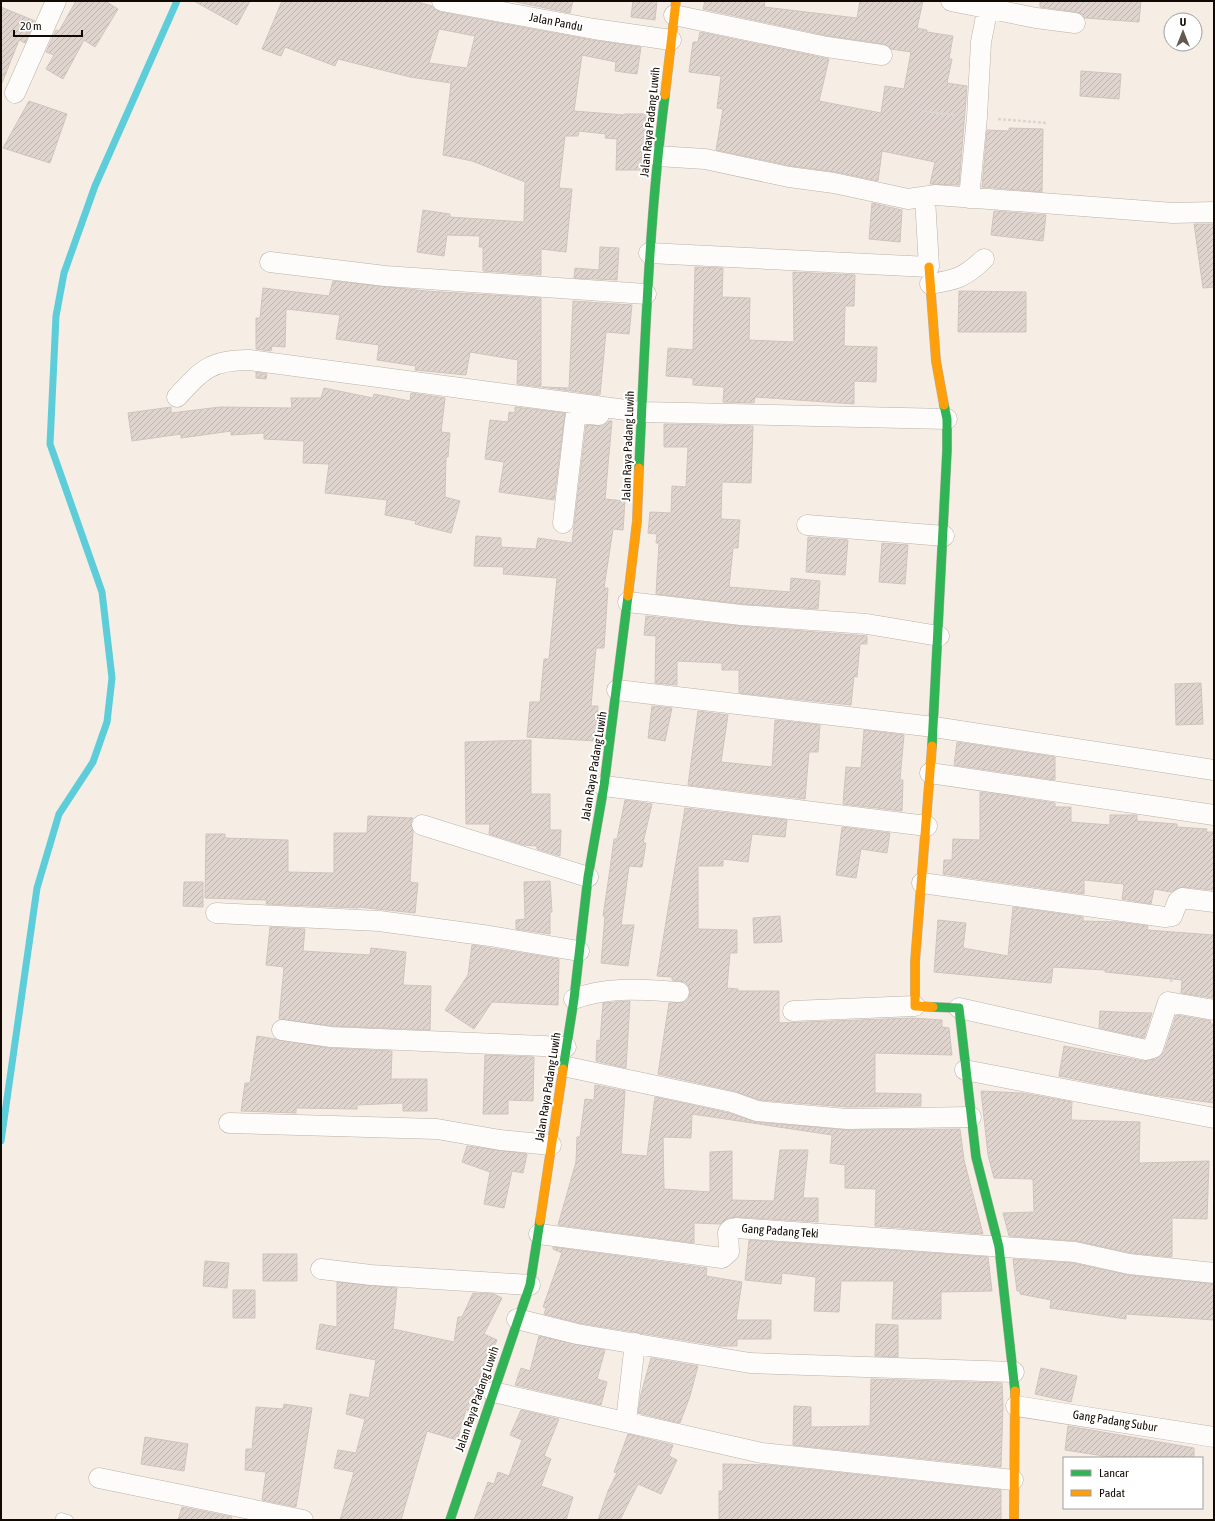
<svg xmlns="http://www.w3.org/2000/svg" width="1215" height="1521" font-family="'Asap Condensed',sans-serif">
<defs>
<pattern id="building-hatch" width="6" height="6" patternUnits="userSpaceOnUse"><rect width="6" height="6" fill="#e0d4cf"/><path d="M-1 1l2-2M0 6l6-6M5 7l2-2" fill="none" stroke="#bfb5b0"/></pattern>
</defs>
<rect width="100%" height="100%" fill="#f6eee5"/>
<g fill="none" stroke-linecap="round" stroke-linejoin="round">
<!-- stream -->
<path stroke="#5dced9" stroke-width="7" d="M 1,1141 L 37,888 L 59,814 L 93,762 L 107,722 L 112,678 L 102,592 L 50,444 L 56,316 L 64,273 L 95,186 L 177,1"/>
</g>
<!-- building -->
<path fill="url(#building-hatch)" stroke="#d0c4bf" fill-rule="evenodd" d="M 76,1 L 105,1 L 118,9 L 95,47 L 84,40 L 63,79 L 46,69 L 54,55 L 46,52 L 56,30 L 59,31 Z
M 194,1 L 250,1 L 237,25 Z
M 282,1 L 414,1 L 432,6 L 440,12 L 592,40 L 641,47 L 637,74 L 615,71 L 616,62 L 582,55 L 574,111 L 624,115 L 624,114 L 646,114 L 645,144 L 642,144 L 641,170 L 616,170 L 617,139 L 605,138 L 606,134 L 579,131 L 578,136 L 565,136 L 559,188 L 572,189 L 566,252 L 541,249 L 541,275 L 483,271 L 483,247 L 479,247 L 480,236 L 447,235 L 444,256 L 417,252 L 423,210 L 450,214 L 450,217 L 524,222 L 525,182 L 472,161 L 443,155 L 451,83 L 410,77 L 338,59 L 335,66 L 285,47 L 281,56 L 262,49 ZM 439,29 L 475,36 L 467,68 L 429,63 Z
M 511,1 L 573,1 L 570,13 Z
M 633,1 L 657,1 L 655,20 L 631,17 Z
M 705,1 L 765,1 L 764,7 L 857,18 L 860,1 L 923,1 L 917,28 L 927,30 L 927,32 L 953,36 L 949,59 L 952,59 L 947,83 L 967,86 L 959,185 L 930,184 L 935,162 L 882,151 L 878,181 L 836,172 L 791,166 L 716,150 L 723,109 L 717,108 L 721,76 L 689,72 L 693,42 L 698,42 L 700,32 L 829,59 L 819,101 L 881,113 L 885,86 L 904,89 L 911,52 L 891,49 L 884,44 L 829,36 L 703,9 Z
M 1040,1 L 1141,1 L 1139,22 L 1085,18 L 1082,14 L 1076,12 L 1040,7 Z
M 1,7 L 35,21 L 25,43 L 19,40 L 2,83 Z
M 1081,71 L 1121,74 L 1119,99 L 1080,96 Z
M 29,101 L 67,114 L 50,163 L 3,148 Z
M 1009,128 L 1043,129 L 1042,192 L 982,187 L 987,130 L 1009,131 Z
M 872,203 L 902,210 L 900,242 L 869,239 Z
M 994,211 L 1046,215 L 1043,241 L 991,235 Z
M 1194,224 L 1214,224 L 1214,287 L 1203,288 Z
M 600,247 L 619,248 L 617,280 L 574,278 L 575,268 L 599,270 Z
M 695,267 L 723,268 L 722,297 L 750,298 L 749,340 L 794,342 L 793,272 L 855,275 L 854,306 L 845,306 L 844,346 L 877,347 L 876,382 L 854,381 L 854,404 L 755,397 L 754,403 L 723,402 L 724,387 L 693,385 L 693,378 L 666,376 L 668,348 L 693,350 Z
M 333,281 L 426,291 L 541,298 L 541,387 L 517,384 L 518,360 L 470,352 L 466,375 L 415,370 L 416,366 L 377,360 L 379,345 L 336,339 L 340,315 L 286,309 L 285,347 L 272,346 L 271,351 L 256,349 L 256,318 L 260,318 L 263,288 L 329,296 Z
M 959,291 L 1026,292 L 1026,332 L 958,332 Z
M 573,301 L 632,305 L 629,334 L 606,332 L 600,395 L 542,387 L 569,388 Z
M 256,372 L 267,374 L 266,379 L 256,378 Z
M 324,388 L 373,398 L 374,394 L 410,401 L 411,393 L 445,398 L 441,432 L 450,433 L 448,457 L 446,457 L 445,497 L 460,501 L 451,533 L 415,524 L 416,521 L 385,515 L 387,500 L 325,493 L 329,464 L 303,463 L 304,441 L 264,439 L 264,433 L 231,435 L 231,431 L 181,438 L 181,434 L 132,441 L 128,413 L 171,407 L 171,413 L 220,407 L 292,408 L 291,398 L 321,398 Z
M 515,407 L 565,413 L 554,500 L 499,492 L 504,462 L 485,459 L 490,420 L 508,422 L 509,412 L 515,413 Z
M 609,421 L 612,421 L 605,499 L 625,501 L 623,530 L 613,529 L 604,588 L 608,588 L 604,648 L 596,648 L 591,706 L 598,706 L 596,741 L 527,737 L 530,702 L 540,702 L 544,659 L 549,659 L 557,578 L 503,574 L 504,567 L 474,566 L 476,536 L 501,538 L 501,547 L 536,549 L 538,538 L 572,543 L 586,425 L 603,426 Z
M 664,424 L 753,426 L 751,483 L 722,482 L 721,519 L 740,520 L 738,548 L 733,548 L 729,587 L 790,592 L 791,578 L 820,581 L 818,609 L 742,604 L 656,594 L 659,543 L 656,543 L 657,534 L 648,533 L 650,512 L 671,513 L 672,486 L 686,487 L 688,447 L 664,447 Z
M 808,537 L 848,540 L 845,575 L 806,572 Z
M 882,543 L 908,545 L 905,584 L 879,582 Z
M 646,616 L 740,626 L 867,636 L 867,644 L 860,644 L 857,677 L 854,676 L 851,705 L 739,693 L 739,670 L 722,670 L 722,663 L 677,661 L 677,685 L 655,683 L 656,636 L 644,635 Z
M 1201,683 L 1203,724 L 1176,725 L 1175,684 Z
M 652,706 L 672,708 L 665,741 L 648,738 Z
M 698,711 L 728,715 L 721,762 L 772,767 L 775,720 L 820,725 L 818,752 L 809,752 L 805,799 L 688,785 Z
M 864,730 L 904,735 L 900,780 L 903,780 L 902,811 L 843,804 L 846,767 L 861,768 Z
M 531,740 L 531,794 L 550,794 L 550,830 L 561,830 L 560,856 L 537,849 L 537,846 L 524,845 L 489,834 L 490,824 L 466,824 L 465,742 Z
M 957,742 L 1055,757 L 1055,780 L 954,765 Z
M 980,792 L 1055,803 L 1055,807 L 1071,807 L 1071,822 L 1110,825 L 1110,815 L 1137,815 L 1137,821 L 1177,824 L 1177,827 L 1207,829 L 1206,832 L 1214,832 L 1214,890 L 1183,887 L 1176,889 L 1171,892 L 1154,889 L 1151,904 L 1122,899 L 1124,884 L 1084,880 L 1084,894 L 943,874 L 944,860 L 952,860 L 953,839 L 980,840 Z
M 625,800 L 652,804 L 643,843 L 646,843 L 642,867 L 629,866 L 621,925 L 634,925 L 628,966 L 601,963 L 605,916 L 603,916 L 610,869 L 614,839 L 617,839 Z
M 685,808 L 787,820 L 785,837 L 752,834 L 748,862 L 723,859 L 723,866 L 698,866 L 698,929 L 737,930 L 737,953 L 730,953 L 727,988 L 738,989 L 738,991 L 779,991 L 779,1023 L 912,1018 L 942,1020 L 942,1027 L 949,1028 L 952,1055 L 875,1053 L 875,1093 L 921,1094 L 921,1106 L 847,1107 L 760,1100 L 734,1091 L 658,1074 L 669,1003 L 684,1002 L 688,999 L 690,993 L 689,987 L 685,982 L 672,980 L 672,977 L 657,976 Z
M 368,816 L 413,818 L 411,822 L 413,832 L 410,882 L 418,883 L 415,913 L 358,907 L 358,908 L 266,904 L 267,900 L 205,898 L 206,834 L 225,834 L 225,838 L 288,840 L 288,872 L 334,873 L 334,833 L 367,833 Z
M 842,827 L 890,833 L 887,853 L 861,849 L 856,878 L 836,875 Z
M 550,881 L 552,912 L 550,912 L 550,934 L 516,929 L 516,920 L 525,919 L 524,882 Z
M 184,882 L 203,882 L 203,907 L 183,906 Z
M 1013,907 L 1083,917 L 1083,921 L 1118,922 L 1148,926 L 1147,930 L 1214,935 L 1213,998 L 1181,993 L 1182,980 L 1105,972 L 1105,970 L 1053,967 L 1051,983 L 934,972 L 938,920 L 966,923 L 963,948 L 1008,956 Z
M 780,916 L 782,942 L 754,943 L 753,918 Z
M 270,927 L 305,929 L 303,951 L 370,955 L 371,948 L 406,952 L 403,985 L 431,986 L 430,1030 L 332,1026 L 279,1019 L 284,967 L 266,965 Z
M 472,945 L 559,959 L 558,1005 L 492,1002 L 474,1029 L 445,1010 L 468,975 Z
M 630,1001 L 626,1068 L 596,1061 L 597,1040 L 600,1041 L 603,1003 Z
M 1100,1011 L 1118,1012 L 1152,1013 L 1144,1038 L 1099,1028 Z
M 1176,1015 L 1211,1021 L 1210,1024 L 1214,1024 L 1214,1103 L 1154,1095 L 1059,1076 L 1064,1046 L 1143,1061 L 1156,1059 L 1164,1052 Z
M 257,1036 L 329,1048 L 392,1051 L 391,1079 L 427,1079 L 427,1111 L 403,1111 L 403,1103 L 357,1105 L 357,1109 L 296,1108 L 296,1113 L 241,1111 L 245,1083 L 250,1083 Z
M 485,1055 L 534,1057 L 533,1101 L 508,1100 L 508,1114 L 483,1114 Z
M 595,1085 L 625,1091 L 621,1154 L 647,1156 L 655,1097 L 729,1113 L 756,1122 L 847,1130 L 960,1129 L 964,1160 L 983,1234 L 875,1226 L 876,1189 L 845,1188 L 845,1165 L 830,1163 L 832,1135 L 692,1114 L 691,1138 L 663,1137 L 664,1189 L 710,1192 L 710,1152 L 732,1151 L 732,1200 L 774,1201 L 780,1150 L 808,1150 L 803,1198 L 818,1198 L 818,1222 L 737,1217 L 728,1218 L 720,1224 L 694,1223 L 694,1243 L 558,1225 L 576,1162 L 577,1137 L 580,1137 L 585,1099 L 594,1100 Z
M 981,1091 L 1022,1093 L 1072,1102 L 1071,1120 L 1140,1122 L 1139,1163 L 1209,1161 L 1207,1219 L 1172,1218 L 1172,1257 L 1131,1253 L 1076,1241 L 1009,1236 L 1003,1213 L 1034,1212 L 1033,1179 L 994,1178 L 988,1155 Z
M 467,1146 L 527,1154 L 523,1173 L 512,1171 L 504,1208 L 484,1204 L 490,1172 L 462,1162 Z
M 749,1240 L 988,1257 L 992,1291 L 941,1292 L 941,1319 L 892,1319 L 894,1281 L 841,1281 L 839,1312 L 814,1311 L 816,1277 L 782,1273 L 781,1284 L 745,1280 Z
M 553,1247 L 707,1268 L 706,1276 L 742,1282 L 736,1320 L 771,1320 L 771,1339 L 737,1339 L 737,1346 L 720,1346 L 579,1323 L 544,1314 L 546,1308 L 543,1307 L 562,1253 L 553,1249 Z
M 263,1254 L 297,1254 L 297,1281 L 263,1281 Z
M 1013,1259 L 1073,1263 L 1128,1275 L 1214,1284 L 1214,1320 L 1126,1314 L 1126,1319 L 1050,1308 L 1051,1300 L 1020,1294 L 1020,1291 L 1017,1291 Z
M 205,1261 L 229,1263 L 227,1288 L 203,1286 Z
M 337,1282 L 397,1288 L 393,1329 L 454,1342 L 458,1317 L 462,1317 L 473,1293 L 494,1294 L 502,1298 L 484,1334 L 497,1340 L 478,1382 L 470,1411 L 466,1410 L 457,1440 L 427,1431 L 401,1520 L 340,1520 L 354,1472 L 334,1468 L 338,1450 L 356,1453 L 365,1419 L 346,1414 L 350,1394 L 369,1398 L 376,1360 L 316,1349 L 320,1324 L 337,1327 Z
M 233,1290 L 255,1290 L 255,1318 L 233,1318 Z
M 876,1324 L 898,1325 L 898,1357 L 875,1356 Z
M 539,1336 L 605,1350 L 597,1379 L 607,1382 L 601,1405 L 515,1385 L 521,1368 L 530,1371 Z
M 651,1358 L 698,1366 L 690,1396 L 680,1423 L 638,1413 L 641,1394 Z
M 1041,1368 L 1077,1376 L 1071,1402 L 1035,1394 Z
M 871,1379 L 1002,1383 L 1003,1406 L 1001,1467 L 793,1445 L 794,1406 L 811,1407 L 811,1427 L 870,1426 Z
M 284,1404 L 312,1408 L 296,1507 L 262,1500 L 266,1472 L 245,1470 L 246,1449 L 252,1449 L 256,1407 L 283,1409 Z
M 521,1410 L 559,1419 L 544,1456 L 551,1459 L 541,1486 L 573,1497 L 566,1520 L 474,1520 L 488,1482 L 494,1484 L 498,1472 L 509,1476 L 522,1440 L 510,1435 Z
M 1068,1426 L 1194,1448 L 1194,1458 L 1117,1458 L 1065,1450 Z
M 628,1434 L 673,1445 L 669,1456 L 677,1460 L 661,1494 L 638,1484 L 620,1520 L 598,1520 L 608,1491 L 617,1473 L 614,1472 Z
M 145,1437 L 188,1444 L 184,1471 L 141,1464 Z
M 723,1464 L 768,1465 L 1001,1490 L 1001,1520 L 719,1520 L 719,1491 L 723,1491 Z
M 182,1507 L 232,1517 L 231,1520 L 178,1520 Z"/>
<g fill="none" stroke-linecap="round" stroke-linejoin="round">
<!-- lane casing -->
<g stroke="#b9b1a8" stroke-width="11">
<path id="lane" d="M 61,1518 L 68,1520"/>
</g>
<!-- street casing -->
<g stroke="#b9b1a8" stroke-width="21">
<path id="street" d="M 442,1 L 594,29 L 671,40
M 951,1 L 1036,18 L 1075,23
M 674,15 L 827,47 L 882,55
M 15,93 L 56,1
M 657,156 L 705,159 L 789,177 L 834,183 L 908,199 L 936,195 L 1173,213 L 1214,212
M 969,198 L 977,117 L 981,42 L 989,1
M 649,253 L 929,267 L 925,198
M 270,262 L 385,276 L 646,294
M 930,284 C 956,280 964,278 984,259
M 177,397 C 202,370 210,360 249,360 L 641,412 L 947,419
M 563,523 L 575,420 L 576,415 L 581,413 L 599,415
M 807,525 L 944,536
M 628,602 L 741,615 L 867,624 L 939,636
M 617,690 L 934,727 L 1214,770
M 930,773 L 1214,815
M 604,786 L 927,826
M 422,825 L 588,877
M 922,883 L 1165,917 L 1172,916 L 1178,901 L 1182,898 L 1214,902
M 216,913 L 379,921 L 490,936 L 579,951
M 574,999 C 609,986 643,990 679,992
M 959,1008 L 1146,1050 L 1153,1048 L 1168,1002 L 1214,1010
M 793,1011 L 915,1006
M 282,1030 L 331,1037 L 566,1047
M 563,1066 L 732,1102 L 757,1111 L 847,1119 L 971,1117
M 965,1070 L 1214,1118
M 229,1123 L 437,1129 L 500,1140 L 551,1145
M 539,1234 L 722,1258 L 729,1252 L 728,1232 L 731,1229 L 736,1228 L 1075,1252 L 1129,1264 L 1214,1273
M 321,1269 L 371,1275 L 530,1285
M 517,1319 L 577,1334 L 750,1363 L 1014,1372
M 493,1392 L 762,1453 L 1013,1480
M 1016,1406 L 1214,1437
M 626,1421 L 635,1343
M 99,1478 L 303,1520"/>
</g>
<!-- fast casing -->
<g stroke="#b9b1a8" stroke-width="10">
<path id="fast" d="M 639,468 C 645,343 649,219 665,95
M 932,746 L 947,450 L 947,419 L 944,405
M 933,1007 L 959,1008 L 976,1157 L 999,1247 L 1015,1391
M 563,1069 L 574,999 L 588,877 L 604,786 L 628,596
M 450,1520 L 530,1285 L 540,1221"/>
</g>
<!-- slow casing -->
<g stroke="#b9b1a8" stroke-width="10">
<path id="slow" d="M 665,95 L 676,1
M 929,267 L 936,361 L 944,405
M 628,596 L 637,521 L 639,468
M 932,746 L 915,962 L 915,1006 L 933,1007
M 540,1221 L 563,1069
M 1014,1520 L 1015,1391"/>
</g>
<!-- path -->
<path stroke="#d9d6d3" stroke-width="2.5" stroke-dasharray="3 2" stroke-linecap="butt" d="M 916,111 L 955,115
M 998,119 L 1047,123
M 1171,982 L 1172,975"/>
<!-- lane -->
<use href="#lane" stroke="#fefcfb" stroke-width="10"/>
<!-- street -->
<use href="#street" stroke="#fefcfb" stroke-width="20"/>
<!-- fast -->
<use href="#fast" stroke="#30b455" stroke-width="9"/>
<!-- slow -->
<use href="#slow" stroke="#ff9f0a" stroke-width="9"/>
</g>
<g text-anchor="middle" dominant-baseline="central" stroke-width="4" stroke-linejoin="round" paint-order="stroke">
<!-- street labels -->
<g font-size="12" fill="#120a02" stroke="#fff">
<text transform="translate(556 22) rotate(11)">Jalan Pandu</text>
<text transform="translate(650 122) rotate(-84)">Jalan Raya Padang Luwih</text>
<text transform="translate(628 446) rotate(-88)">Jalan Raya Padang Luwih</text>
<text transform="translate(594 766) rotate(-81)">Jalan Raya Padang Luwih</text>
<text transform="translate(548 1087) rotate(-81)">Jalan Raya Padang Luwih</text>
<text transform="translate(780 1231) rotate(4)">Gang Padang Teki</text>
<text transform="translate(477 1399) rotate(-71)">Jalan Raya Padang Luwih</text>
<text transform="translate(1115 1421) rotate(9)">Gang Padang Subur</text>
</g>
</g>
<!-- border -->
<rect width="1215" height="1521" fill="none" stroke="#120a02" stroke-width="4"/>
<!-- legend -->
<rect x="1063" y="1457" width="140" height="52" fill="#ffffff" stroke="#a09d9a"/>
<rect x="1071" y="1470" width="20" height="6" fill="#30b455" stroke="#a09d9a"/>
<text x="1099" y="1477" font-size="12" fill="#120a02">Lancar</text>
<rect x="1071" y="1490" width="20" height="6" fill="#ff9f0a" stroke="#a09d9a"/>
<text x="1099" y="1497" font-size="12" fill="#120a02">Padat</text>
<!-- north arrow -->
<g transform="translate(1183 32)"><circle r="19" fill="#ffffff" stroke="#a09d9a"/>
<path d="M0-3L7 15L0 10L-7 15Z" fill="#625a51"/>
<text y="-6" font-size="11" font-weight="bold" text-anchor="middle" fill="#120a02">U</text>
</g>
<!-- scale -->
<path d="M14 30v6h68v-6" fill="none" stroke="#120a02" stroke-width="2"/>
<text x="20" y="30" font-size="12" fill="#120a02" stroke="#ffffff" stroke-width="3" paint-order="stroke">20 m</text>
</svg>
